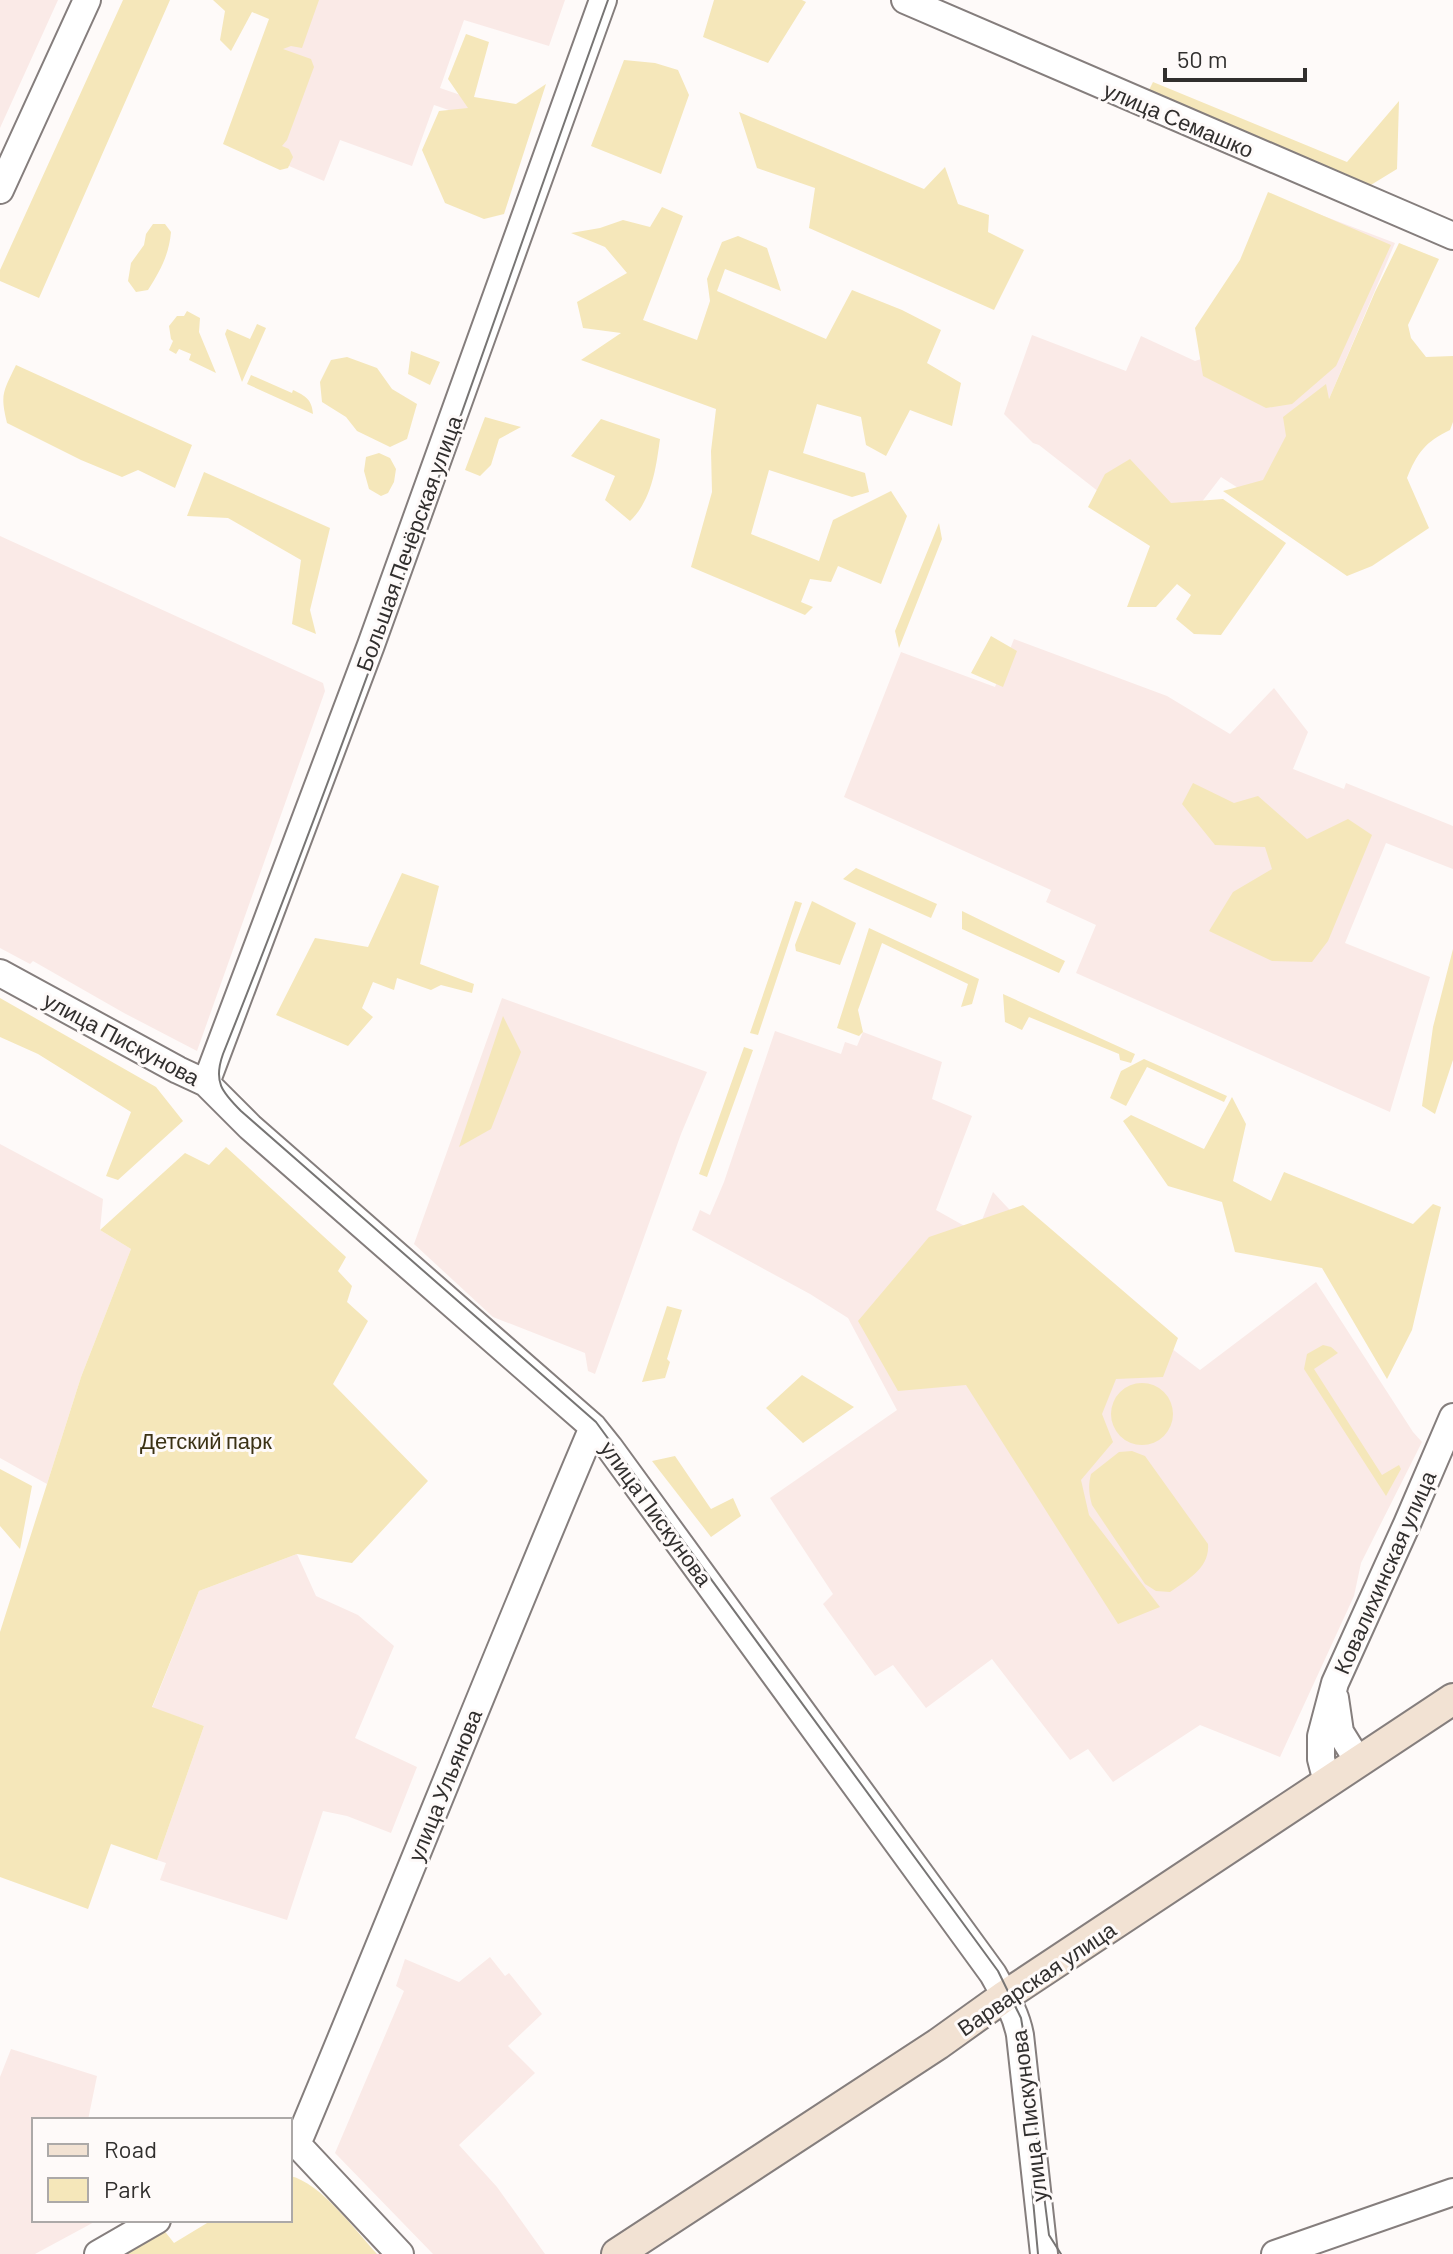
<svg xmlns="http://www.w3.org/2000/svg" width="1453" height="2254" font-family="Barlow,sans-serif">
<rect width="100%" height="100%" fill="#fefaf9"/>
<!-- built -->
<path fill="#faeae7" d="M 0,0 L 58,0 L 0,128 Z
M 279,0 L 565,0 L 549,46 L 464,20 L 440,88 L 525,117 L 519,134 L 434,105 L 412,166 L 340,140 L 324,181 L 233,142 Z
M 1276,198 L 1395,243 L 1280,515 L 1221,477 L 1168,546 L 1039,445 L 1033,443 L 1004,414 L 1032,335 L 1126,371 L 1141,336 L 1195,361 L 1213,355 Z
M 0,536 L 323,683 L 325,691 L 197,1051 L 124,1013 L 33,961 L 30,964 L 0,948 Z
M 1014,639 L 1167,696 L 1230,734 L 1274,688 L 1308,732 L 1293,769 L 1344,789 L 1346,783 L 1453,826 L 1453,869 L 1386,843 L 1345,943 L 1430,977 L 1390,1112 L 1076,973 L 1096,925 L 1046,902 L 1051,890 L 844,797 L 901,652 L 995,687 Z
M 502,998 L 707,1072 L 681,1134 L 595,1374 L 588,1371 L 585,1353 L 493,1317 L 414,1244 Z
M 775,1031 L 841,1054 L 845,1042 L 857,1046 L 863,1032 L 942,1062 L 932,1099 L 972,1116 L 936,1210 L 977,1233 L 993,1192 L 1060,1264 L 1200,1370 L 1316,1282 L 1413,1432 L 1422,1442 L 1361,1563 L 1354,1596 L 1280,1757 L 1200,1725 L 1113,1782 L 1088,1749 L 1070,1760 L 992,1659 L 926,1708 L 893,1665 L 875,1676 L 823,1604 L 833,1594 L 770,1498 L 897,1410 L 848,1318 L 810,1294 L 692,1230 L 700,1210 L 710,1215 L 724,1182 Z
M 0,1144 L 103,1199 L 100,1230 L 131,1249 L 81,1377 L 47,1484 L 0,1458 Z
M 297,1554 L 316,1596 L 358,1615 L 394,1646 L 355,1738 L 417,1767 L 391,1833 L 347,1816 L 323,1811 L 287,1920 L 160,1880 L 166,1863 L 157,1860 L 204,1726 L 152,1708 L 199,1591 Z
M 490,1957 L 505,1976 L 509,1973 L 542,2014 L 508,2046 L 535,2073 L 459,2145 L 497,2187 L 545,2254 L 433,2254 L 335,2153 L 404,1991 L 396,1986 L 405,1959 L 459,1982 Z
M 11,2049 L 97,2076 L 88,2120 L 34,2120 L 34,2220 L 98,2220 L 35,2254 L 0,2254 L 0,2077 Z"/>
<!-- green -->
<path fill="#f5e7ba" d="M 123,0 L 170,0 L 39,298 L 0,281 L 0,270 Z
M 213,0 L 319,0 L 302,48 L 291,46 L 283,49 L 311,59 L 314,67 L 287,140 L 282,146 L 289,149 L 293,157 L 288,168 L 280,170 L 223,144 L 269,19 L 252,12 L 231,51 L 220,40 L 225,11 Z
M 714,0 L 802,0 L 806,2 L 768,63 L 703,37 Z
M 466,34 L 489,42 L 474,97 L 516,104 L 546,84 L 504,214 L 484,219 L 445,203 L 422,150 L 439,111 L 468,108 L 448,79 Z
M 624,60 L 655,63 L 678,70 L 689,95 L 661,174 L 591,146 Z
M 1153,82 L 1347,162 L 1399,101 L 1397,169 L 1361,191 L 1145,98 Z
M 739,112 L 924,189 L 945,167 L 958,204 L 989,215 L 988,232 L 1024,250 L 994,310 L 809,228 L 815,188 L 757,168 Z
M 1268,192 L 1391,245 L 1336,366 L 1292,404 L 1266,408 L 1203,376 L 1195,328 L 1240,260 Z
M 662,207 L 683,216 L 643,320 L 697,340 L 710,301 L 707,279 L 722,242 L 738,236 L 767,248 L 781,291 L 725,269 L 717,291 L 826,339 L 852,290 L 902,310 L 941,330 L 927,363 L 961,383 L 952,426 L 910,410 L 886,456 L 866,445 L 861,417 L 817,404 L 803,453 L 865,473 L 869,492 L 852,497 L 769,470 L 751,534 L 819,561 L 833,520 L 891,491 L 907,516 L 881,584 L 838,566 L 831,582 L 810,579 L 801,602 L 813,607 L 805,615 L 691,567 L 712,492 L 711,451 L 716,409 L 581,360 L 621,333 L 583,328 L 577,302 L 627,273 L 605,247 L 571,233 L 600,228 L 623,220 L 650,227 Z
M 153,224 L 165,224 L 171,232 C 169,255 160,271 148,290 L 136,292 L 128,281 L 131,263 L 144,245 L 146,234 Z
M 1399,243 L 1439,259 L 1408,325 L 1411,338 L 1426,357 L 1453,356 L 1453,422 L 1450,430 C 1425,442 1417,453 1407,478 L 1429,528 L 1372,566 L 1347,576 L 1223,491 L 1263,480 L 1286,436 L 1283,417 L 1326,384 L 1329,399 L 1375,292 Z
M 187,311 L 200,318 L 199,332 L 216,373 L 189,360 L 191,354 L 179,349 L 176,354 L 169,350 L 173,341 L 171,339 L 169,326 L 177,316 L 184,316 Z
M 257,324 L 266,328 L 242,382 L 225,334 L 227,329 L 250,339 Z
M 411,351 L 440,362 L 430,385 L 408,374 Z
M 347,357 L 377,368 L 392,389 L 417,404 L 407,439 L 390,447 L 357,431 L 346,417 L 322,402 L 320,382 L 331,360 Z
M 16,365 L 192,445 L 175,488 L 138,470 L 122,477 L 81,460 L 7,423 C 0,394 3,392 16,365 Z
M 251,375 L 292,393 L 293,390 C 306,396 312,400 313,414 L 247,384 Z
M 485,417 L 521,427 L 499,439 L 491,465 L 480,476 L 465,470 Z
M 601,419 L 660,439 C 656,468 652,500 630,521 L 605,500 L 615,476 L 571,456 Z
M 379,453 L 390,458 L 396,469 L 394,482 L 388,493 L 381,496 L 369,489 L 364,471 L 366,457 Z
M 1130,459 L 1171,503 L 1223,499 L 1286,543 L 1221,635 L 1194,634 L 1176,619 L 1191,595 L 1177,584 L 1156,607 L 1127,607 L 1150,546 L 1088,507 L 1105,474 Z
M 204,472 L 330,528 L 310,610 L 316,634 L 292,624 L 301,560 L 228,518 L 187,516 Z
M 939,523 L 942,539 L 899,648 L 895,631 Z
M 991,636 L 1017,651 L 1003,687 L 971,673 Z
M 1193,783 L 1234,803 L 1258,796 L 1307,839 L 1348,819 L 1372,835 L 1328,941 L 1312,962 L 1272,961 L 1209,931 L 1233,892 L 1272,869 L 1265,847 L 1215,845 L 1182,804 Z
M 856,868 L 937,904 L 931,918 L 843,879 Z
M 402,873 L 439,886 L 420,964 L 474,984 L 472,993 L 441,985 L 431,990 L 397,978 L 394,990 L 373,982 L 362,1008 L 373,1017 L 348,1046 L 276,1015 L 315,938 L 368,947 Z
M 795,901 L 802,903 L 758,1035 L 750,1033 Z
M 812,901 L 856,923 L 840,965 L 796,951 L 795,945 Z
M 962,911 L 1065,961 L 1059,973 L 962,929 Z
M 869,928 L 979,979 L 972,1004 L 961,1007 L 968,984 L 882,943 L 858,1010 L 863,1032 L 859,1036 L 837,1028 Z
M 1453,949 L 1453,1060 L 1435,1114 L 1422,1106 L 1433,1027 Z
M 1003,994 L 1135,1054 L 1131,1063 L 1120,1060 L 1119,1054 L 1029,1017 L 1022,1030 L 1005,1022 Z
M 0,998 L 156,1087 L 183,1121 L 118,1180 L 106,1176 L 131,1112 L 38,1054 L 0,1037 Z
M 503,1016 L 521,1052 L 491,1129 L 459,1147 Z
M 744,1047 L 753,1050 L 707,1177 L 699,1174 Z
M 1144,1059 L 1227,1096 L 1224,1102 L 1147,1067 L 1126,1106 L 1110,1098 L 1121,1071 Z
M 1232,1097 L 1246,1124 L 1233,1181 L 1271,1201 L 1284,1172 L 1413,1224 L 1433,1204 L 1441,1207 L 1412,1330 L 1387,1379 L 1322,1268 L 1235,1252 L 1222,1202 L 1168,1186 L 1123,1121 L 1131,1115 L 1204,1149 Z
M 226,1147 L 346,1257 L 338,1271 L 352,1286 L 347,1302 L 368,1321 L 333,1384 L 428,1481 L 352,1563 L 297,1554 L 199,1591 L 152,1707 L 204,1726 L 157,1860 L 111,1844 L 88,1909 L 0,1877 L 0,1632 L 81,1377 L 131,1249 L 100,1230 L 185,1153 L 209,1165 Z
M 1023,1205 L 1178,1338 L 1163,1377 L 1116,1379 L 1102,1414 L 1113,1442 L 1081,1480 L 1089,1515 L 1160,1607 L 1118,1624 L 966,1385 L 898,1391 L 858,1321 L 929,1237 Z
M 667,1306 L 682,1310 L 667,1359 L 670,1362 L 665,1378 L 642,1382 Z
M 1323,1345 L 1331,1347 L 1338,1353 L 1314,1369 L 1382,1475 L 1399,1465 L 1401,1469 L 1386,1496 L 1304,1369 L 1307,1354 Z
M 802,1375 L 854,1407 L 803,1443 L 766,1408 Z
M1111 1414a31 31 0 1 1 62 0a31 31 0 1 1-62 0Z
M 1132,1451 L 1145,1456 L 1208,1544 C 1210,1568 1187,1580 1170,1592 L 1156,1591 L 1145,1584 L 1092,1505 C 1089,1494 1088,1486 1091,1474 L 1119,1452 Z
M 675,1456 L 711,1509 L 733,1498 L 741,1516 L 711,1537 L 652,1461 Z
M 0,1469 L 32,1486 L 20,1549 L 0,1526 Z
M 290,2176 C 320,2182 356,2231 377,2254 L 122,2254 L 163,2229 L 174,2243 L 212,2220 L 290,2220 Z"/>
<g fill="none" stroke-linecap="round" stroke-linejoin="round">
<!-- tertiary casing -->
<g stroke="#857e7d" stroke-width="30">
<path id="tertiary" d="M 905,0 L 1453,236
M 0,190 L 87,0
M 0,973 L 178,1070 L 206,1083 L 250,1127 L 593,1427 L 609,1447 L 993,1974 C 1004,1994 1016,2013 1020,2035 L 1044,2254
M 206,1083 L 371,645 L 603,0
M 1335,1698 L 1340,1732 L 1358,1761
M 1327,1782 L 1321,1759 L 1321,1736 L 1335,1683 L 1407,1524 L 1453,1417
M 295,2142 L 301,2135 C 400,1899 493,1662 593,1427
M 295,2142 L 400,2254
M 98,2254 L 157,2220
M 1275,2254 L 1453,2192"/>
</g>
<!-- secondary casing -->
<g stroke="#857e7d" stroke-width="34">
<path id="secondary" d="M 617,2254 L 938,2044 L 1005,1996 L 1453,1699"/>
</g>
<!-- tertiary -->
<use href="#tertiary" stroke="#fff" stroke-width="26"/>
<!-- secondary -->
<use href="#secondary" stroke="#f2e2d3" stroke-width="30"/>
<!-- tram -->
<path stroke="#777574" stroke-width="2" d="M 608,0 C 482,352 362,707 223,1054 C 213,1082 222,1092 241,1111 L 596,1422 L 998,1971 L 1021,2018 L 1024,2036 L 1049,2235 L 1061,2254
M 1032,2189 L 1038,2254"/>
</g>
<g text-anchor="middle" dominant-baseline="central" stroke-width="6" stroke-linejoin="round" paint-order="stroke">
<!-- street labels -->
<g font-size="22" fill="#312f2e" stroke="#fefaf9">
<text transform="translate(1179 119) rotate(23)">улица Семашко</text>
<text transform="translate(408 543) rotate(-70)">Большая Печёрская улица</text>
<text transform="translate(122 1038) rotate(28)">улица Пискунова</text>
<text transform="translate(657 1513) rotate(54)">улица Пискунова</text>
<text transform="translate(1384 1572) rotate(-66)">Ковалихинская улица</text>
<text transform="translate(444 1785) rotate(-68)">улица Ульянова</text>
<text transform="translate(1036 1978) rotate(-34)">Варварская улица</text>
<text transform="translate(1028 2116) rotate(-97)">улица Пискунова</text>
</g>
<!-- park labels -->
<g font-size="22" fill="#3b3215" stroke="#fefaf9">
<text x="206" y="1440">Детский парк</text>
</g>
</g>
<!-- legend -->
<rect x="32" y="2118" width="260" height="104" fill="#fefaf9" stroke="#aca9a8" stroke-width="2"/>
<rect x="48" y="2144" width="40" height="12" fill="#f2e2d3" stroke="#aca9a8" stroke-width="2"/>
<text x="104" y="2158" font-size="24" fill="#312f2e">Road</text>
<rect x="48" y="2178" width="40" height="24" fill="#f5e7ba" stroke="#aca9a8" stroke-width="2"/>
<text x="104" y="2198" font-size="24" fill="#312f2e">Park</text>
<!-- scale -->
<path d="M1165 68v12h140v-12" fill="none" stroke="#312f2e" stroke-width="4"/>
<text x="1177" y="68" font-size="24" fill="#312f2e" stroke="#fefaf9" stroke-width="6" paint-order="stroke">50 m</text>
</svg>
